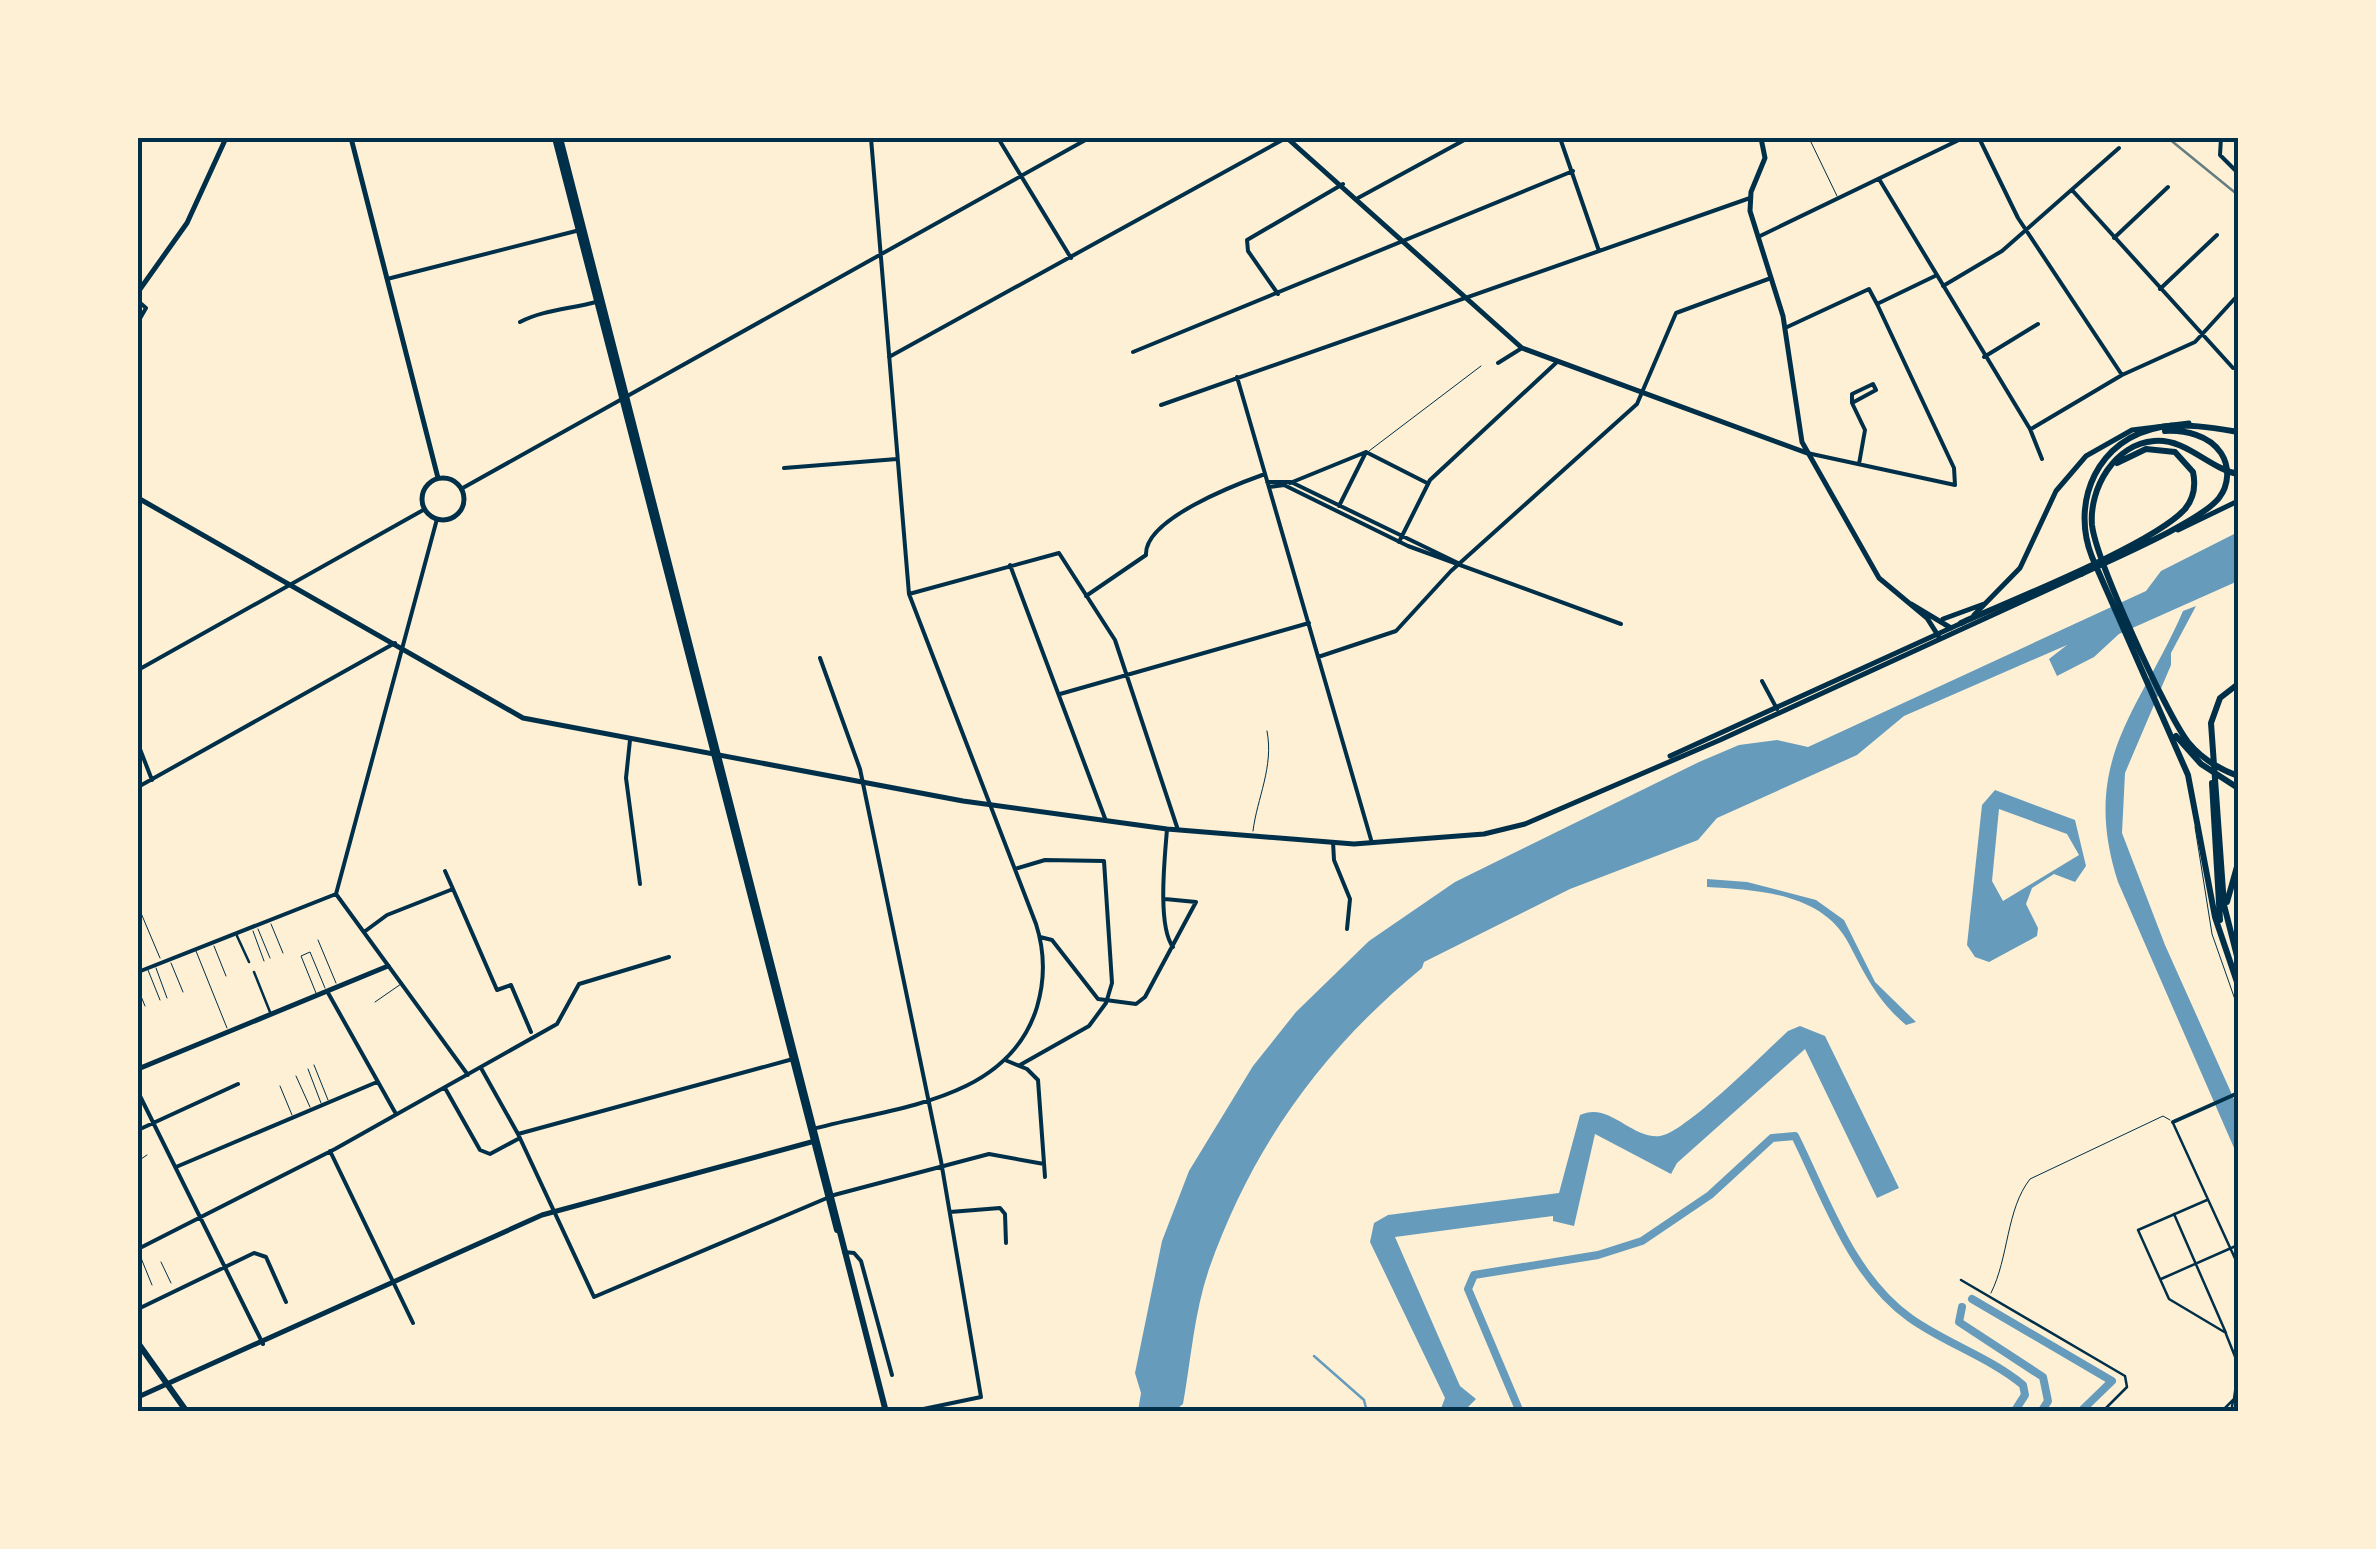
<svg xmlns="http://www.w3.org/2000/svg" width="2376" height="1549" font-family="Mulish,sans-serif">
<rect width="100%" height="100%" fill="#fdf0d5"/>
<!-- water -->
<path fill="#669bbc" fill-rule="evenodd" d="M 2238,532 L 2238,581 L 2119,634 L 2094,657 L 2057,676 L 2049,659 L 2067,645 L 1904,716 L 1857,755 L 1717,818 L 1698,840 L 1570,889 L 1424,962 L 1422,968 C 1322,1050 1252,1147 1209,1269 C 1194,1313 1191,1360 1183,1404 L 1174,1411 L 1138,1411 L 1141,1393 L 1135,1373 L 1162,1241 L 1189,1171 L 1253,1066 L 1296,1012 L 1369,941 L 1455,882 L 1699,762 L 1739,745 L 1777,740 L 1808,747 L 2146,591 L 2161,571 Z
M 2196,606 L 2171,653 L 2171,665 L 2125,773 L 2122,833 L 2165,945 L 2238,1108 L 2238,1157 L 2118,882 C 2079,760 2140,711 2183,611 Z
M 1995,790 L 2075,820 L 2086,866 L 2075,882 L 2054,874 L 2032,888 L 2026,904 L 2038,928 L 2037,936 L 1989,962 L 1975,957 L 1967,945 L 1982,805 ZM 1999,809 L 2067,834 L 2079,855 L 2003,901 L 1992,881 Z
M 1707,879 L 1747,882 L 1816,900 L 1844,920 L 1875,982 L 1916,1022 L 1906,1025 C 1878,1001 1866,977 1849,944 C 1823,893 1758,890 1707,887 Z
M 1800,1026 L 1825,1036 L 1899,1188 L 1877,1198 L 1805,1049 L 1677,1163 L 1671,1174 L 1595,1134 L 1574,1226 L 1553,1221 L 1553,1216 L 1395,1237 L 1460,1386 L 1476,1399 L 1464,1411 L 1440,1411 L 1445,1398 L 1370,1242 L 1374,1223 L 1388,1215 L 1559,1193 L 1580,1115 C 1609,1101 1631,1139 1660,1136 C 1685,1133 1765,1052 1788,1031 Z"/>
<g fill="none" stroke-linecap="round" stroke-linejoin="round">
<!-- stream -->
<path stroke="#669bbc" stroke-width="2.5" d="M 1314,1356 L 1364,1400 L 1367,1412"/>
<!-- canal -->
<path stroke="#669bbc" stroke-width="8" d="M 1972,1299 L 2112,1381 L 2080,1412
M 1962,1307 L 1959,1322 L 2043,1377 L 2048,1401 L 2041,1412
M 1520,1412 L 1468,1289 L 1474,1275 L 1598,1255 L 1642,1241 L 1710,1195 L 1772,1138 L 1795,1136 C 1826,1198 1851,1276 1910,1318 C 1945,1343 1989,1357 2023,1385 L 2025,1395 L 2014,1412"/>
<!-- service -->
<path stroke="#003049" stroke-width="1" d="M 1809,138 L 1837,196
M 1369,451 L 1481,366
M 2195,827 L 2212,934 L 2238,1008
M 1253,831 C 1257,798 1274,767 1267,731
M 138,906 L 160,958
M 271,924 L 283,953
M 258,929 L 270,958
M 253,931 L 264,961
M 318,940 L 336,983
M 214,946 L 226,976
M 196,951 L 227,1028
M 171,963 L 183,992
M 156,968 L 167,998
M 148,970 L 160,1000
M 138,989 L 145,1006
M 316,993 L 301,956 L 310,952 L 325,988
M 375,1002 L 401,984
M 314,1065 L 328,1100
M 308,1069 L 321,1103
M 296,1076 L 310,1107
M 280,1086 L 292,1115
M 138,1161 L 147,1155
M 141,1258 L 152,1285
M 161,1262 L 171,1283
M 1991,1293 C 2009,1257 2006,1210 2030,1179 L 2163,1116 L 2170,1120"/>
<!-- pedestrian -->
<path stroke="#003049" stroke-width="2.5" d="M 237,936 L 249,962
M 254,972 L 270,1012
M 2173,1123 L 2238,1265
M 2174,1214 L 2226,1333 L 2169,1299 L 2138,1230 L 2207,1200
M 2161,1279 L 2238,1245
M 1961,1280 L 2125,1376 L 2127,1387 L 2102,1412
M 2226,1334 L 2238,1364
M 2221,1412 L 2234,1399 L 2238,1370
M 2231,1412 L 2233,1401"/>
<!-- minor -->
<path stroke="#003049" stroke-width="4" d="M 998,138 L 1071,258
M 1560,138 L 1599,251
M 1979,138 L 2018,218 L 2122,375
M 2221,138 L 2220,155 L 2238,173
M 1879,179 L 2030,429 L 2042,459
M 2072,190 L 2233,368
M 1358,198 L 1468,138
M 1758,237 L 1963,138
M 2114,238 L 2168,187
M 387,279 L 576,231
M 1943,286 L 2002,251 L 2119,148
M 2160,289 L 2217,235
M 1278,294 L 1248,251 L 1247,240 L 1343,184
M 138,301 L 146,308 L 138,322
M 520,322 C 543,310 570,309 596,302
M 1785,328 L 1869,289 L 1877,304 L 1935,276
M 1133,352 L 1573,171
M 889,357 L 1286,138
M 1984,357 L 2038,324
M 1498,363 L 1522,348
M 1237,377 L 1372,843
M 1852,403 L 1852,394 L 1873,384 L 1876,390 L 1852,403 L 1865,430 L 1859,464
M 1161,405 L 1750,198
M 2031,429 L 2122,375 L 2195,342 L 2238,295
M 1807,453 L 1955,485 L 1954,468 L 1877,304
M 784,468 L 897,459
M 1267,482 L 1291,482 L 1460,564
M 1290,483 L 1366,452 L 1427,483
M 1269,487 L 1284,485 L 1408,546 L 1621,624
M 461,489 L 1089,138
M 1339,506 L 1366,452
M 1399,542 L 1430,480 L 1557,362
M 1010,565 L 1106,821
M 909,594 L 1059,553 L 1115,640 L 1178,830
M 1086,596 L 1146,555 C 1144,519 1237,484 1265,474
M 1318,657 L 1396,631 L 1451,571 L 1637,404 L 1676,313 L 1771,278
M 820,658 L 860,769 L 941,1161 L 981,1397 L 909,1412
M 138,670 L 425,509
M 1762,681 L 1777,709
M 1060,694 L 1309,623
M 630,740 L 626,778 L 640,884
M 138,744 L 152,780
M 138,787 L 395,643
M 1167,829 C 1165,856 1157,926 1173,947
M 1333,842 L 1334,860 L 1350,899 L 1347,929
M 1015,869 L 1045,860 L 1104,861 L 1112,983 L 1106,1003 L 1089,1026 L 1020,1065
M 445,871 L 453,889
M 336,894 L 437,519
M 336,894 L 468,1075
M 364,932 L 387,915 L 453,889 L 497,990 L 511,985 L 531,1032
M 1040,937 L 1052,940 L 1098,999 L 1136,1004 L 1145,997 L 1196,902 L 1165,899
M 138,972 L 336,894
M 327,991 L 396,1114
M 1005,1060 L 1027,1069 L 1038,1080 L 1045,1177
M 481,1068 L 518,1134 L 594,1297 L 834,1195 L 989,1154 L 1044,1164
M 445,1088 L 480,1150 L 490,1154 L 518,1139
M 138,1092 L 263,1344
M 2173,1122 L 2238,1093
M 813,1129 C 893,1107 1008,1102 1037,1007 C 1045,980 1045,952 1036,924 L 909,594 L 871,138
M 138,1130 L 238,1084
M 518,1134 L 793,1059
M 330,1151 L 413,1323
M 176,1167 L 377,1082
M 950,1212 L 1000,1208 L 1005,1214 L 1006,1243
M 138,1249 L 335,1149 L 557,1024 L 579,984 L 669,957
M 844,1252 L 854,1253 L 861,1261 L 892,1375
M 138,1309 L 254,1253 L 266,1257 L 286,1302"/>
<!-- tertiary -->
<path stroke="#003049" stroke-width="5" d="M 351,138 L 438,478
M 1287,138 L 1522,348 L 1807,453
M 1761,138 L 1765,158 L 1751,192 L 1750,211 L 1783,316 L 1802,442 L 1879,578 L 1927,618 L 1939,637
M 138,292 L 187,223 L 226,138
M422 499a21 21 0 1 1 42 0a21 21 0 1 1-42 0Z
M 138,498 L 523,718 L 963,801 L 1167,829 L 1354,844 L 1484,834 L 1525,824 L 1720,740 L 2082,574
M 2178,530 L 2238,501
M 1911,604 L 1951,628
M 1974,615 L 2020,568 L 2056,491 L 2086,456 L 2132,430 L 2189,423
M 1943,619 L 1984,604
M 1670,756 L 1964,622
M 138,1069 L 388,966
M 138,1397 L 542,1215 L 815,1141"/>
<!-- primary -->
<path stroke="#003049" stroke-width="6" d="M 555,138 L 837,1230
M 560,138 L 886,1412
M 2238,432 C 2214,428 2186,423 2161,427 C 2098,438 2070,501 2092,557 L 2188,775 L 2215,917 L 2238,985
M 2238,474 C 2208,468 2186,438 2154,441 C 2115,444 2089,488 2092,525 C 2096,560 2166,714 2188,742 C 2201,758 2219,769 2238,776
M 2081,574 C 2112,559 2200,522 2219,498 C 2229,485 2230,467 2221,453 C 2209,435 2185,430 2165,431
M 1961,623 C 2010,601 2154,544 2185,509 C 2194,498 2196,486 2193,472 L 2175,452 L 2146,449 L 2117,463
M 2238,684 L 2220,698 L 2211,723 L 2224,905 L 2238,960
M 2176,736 L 2201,764 L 2238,788
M 2212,783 L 2220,920
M 2227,902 L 2238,863
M 138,1343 L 187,1412"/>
<!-- rail -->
<path stroke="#657d81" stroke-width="2.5" d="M 2168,138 L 2238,195"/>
</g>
<!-- border -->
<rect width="2376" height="1549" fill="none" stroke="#fdf0d5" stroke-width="280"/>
<rect x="140" y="140" width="2096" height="1269" fill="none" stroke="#003049" stroke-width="4"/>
</svg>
